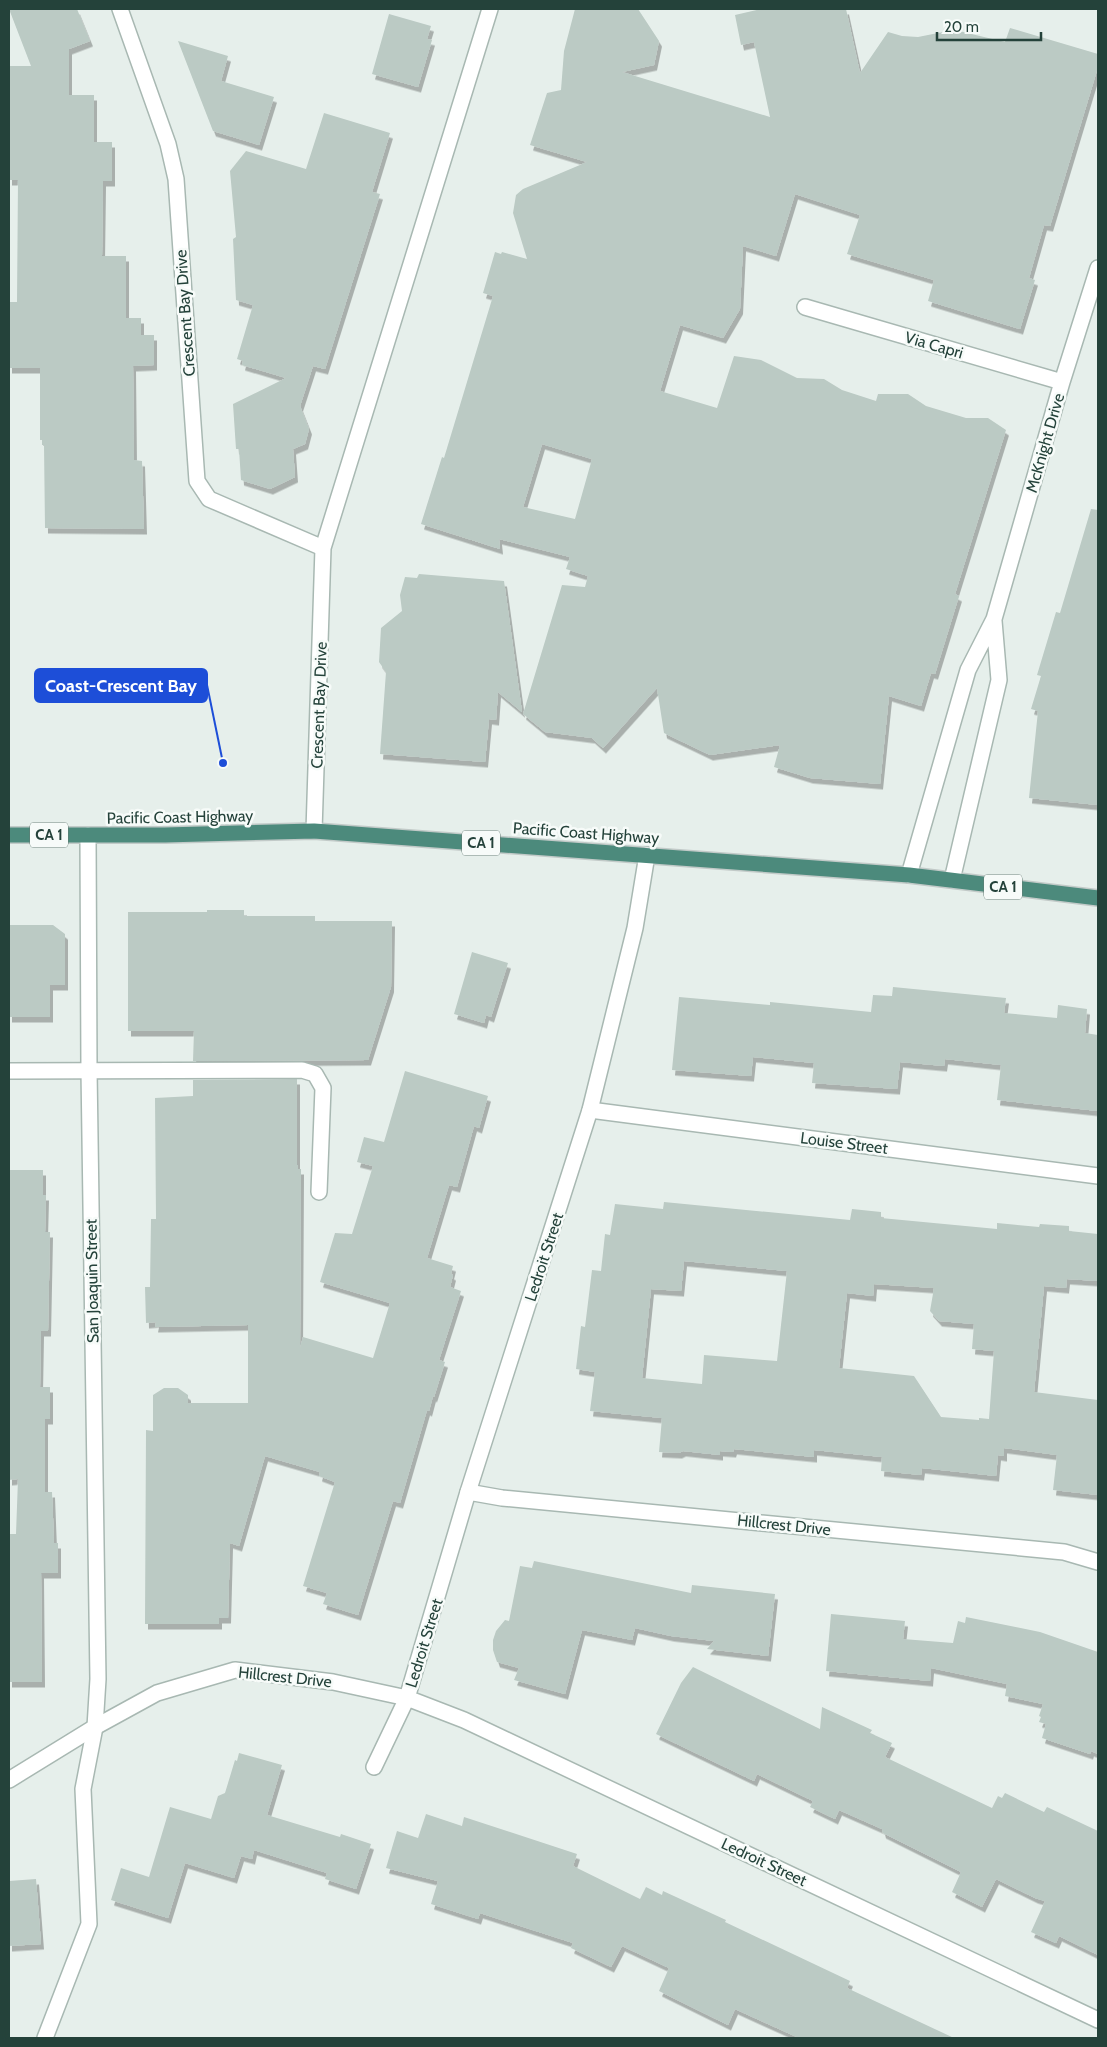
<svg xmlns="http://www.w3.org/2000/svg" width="1107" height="2047" font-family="Cabin,sans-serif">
<defs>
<filter id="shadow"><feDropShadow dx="3" dy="5.5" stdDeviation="0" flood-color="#0004"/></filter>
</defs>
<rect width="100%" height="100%" fill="#e6efeb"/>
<!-- building -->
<path fill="#bbcac4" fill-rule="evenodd" filter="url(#shadow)" d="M 9,9 L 77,9 L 90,41 L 69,49 L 69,95 L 94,95 L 94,142 L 112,142 L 112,181 L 103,181 L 102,256 L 126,256 L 126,318 L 141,318 L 141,335 L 154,335 L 154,365 L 133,366 L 134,460 L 142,461 L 144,529 L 45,528 L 44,445 L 42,445 L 42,440 L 40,440 L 40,368 L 9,368 L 9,302 L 17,302 L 18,180 L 9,180 L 9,66 L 31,66 Z
M 575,9 L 638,9 L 659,41 L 654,65 L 622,72 L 770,117 L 754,42 L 741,45 L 735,15 L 761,9 L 846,9 L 860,73 L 888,32 L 902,36 L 918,37 L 943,32 L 959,31 L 1005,42 L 1010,28 L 1098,54 L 1098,67 L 1050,226 L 1044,225 L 1029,278 L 1035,280 L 1020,329 L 928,301 L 934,280 L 847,254 L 860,215 L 795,194 L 776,256 L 743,246 L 740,309 L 723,338 L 680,325 L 660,391 L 717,408 L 734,356 L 761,360 L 797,378 L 824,379 L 842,390 L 876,401 L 878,394 L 908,394 L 926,406 L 966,418 L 988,418 L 1006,430 L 955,594 L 959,596 L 935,674 L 931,673 L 921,706 L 889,696 L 880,784 L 810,778 L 774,767 L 780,745 L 710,755 L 664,733 L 657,688 L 603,748 L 592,738 L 545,732 L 523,714 L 562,585 L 585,587 L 588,576 L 566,569 L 570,557 L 499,539 L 500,549 L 421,524 L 442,457 L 444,458 L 493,296 L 483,293 L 495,252 L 501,254 L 502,252 L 527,259 L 513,213 L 516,195 L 523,189 L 587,162 L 530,145 L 547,93 L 561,90 L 564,51 ZM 542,444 L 592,459 L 575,519 L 523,507 Z
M 389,14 L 431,26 L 427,39 L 432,40 L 418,87 L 372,74 Z
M 178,41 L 228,56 L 221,81 L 274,97 L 259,145 L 213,131 Z
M 324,113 L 390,133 L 372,192 L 380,194 L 325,369 L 313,366 L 300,406 L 309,429 L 305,444 L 293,449 L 295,477 L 270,489 L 241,480 L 239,449 L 236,449 L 233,404 L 286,378 L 242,365 L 243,361 L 237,359 L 253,305 L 236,300 L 233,239 L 236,237 L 230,171 L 246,151 L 306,169 Z
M 1091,509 L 1098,510 L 1098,805 L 1029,798 L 1038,711 L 1031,709 L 1041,676 L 1037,675 L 1056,612 L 1060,613 Z
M 419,574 L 504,581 L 522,712 L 498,692 L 496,720 L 489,719 L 485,762 L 380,754 L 386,672 L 379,662 L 381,628 L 402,611 L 400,595 L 405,577 L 417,578 Z
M 207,910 L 244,910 L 244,916 L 315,916 L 315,921 L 392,921 L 391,987 L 368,1060 L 193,1061 L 194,1031 L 128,1031 L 128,912 L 207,912 Z
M 9,925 L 53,925 L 65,934 L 65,985 L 50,985 L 50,1017 L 9,1017 Z
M 472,952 L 508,963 L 491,1017 L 486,1015 L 484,1023 L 454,1014 Z
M 893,987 L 1006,998 L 1004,1013 L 1057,1018 L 1058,1005 L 1087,1009 L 1085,1033 L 1098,1035 L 1098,1111 L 997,1100 L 1001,1065 L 945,1059 L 944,1066 L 900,1062 L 897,1089 L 812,1083 L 814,1063 L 753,1057 L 751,1076 L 672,1070 L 679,997 L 770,1005 L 770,1002 L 871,1012 L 873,995 L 892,996 Z
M 405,1071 L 488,1096 L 479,1128 L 474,1126 L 457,1187 L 449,1185 L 427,1258 L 453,1266 L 451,1274 L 453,1275 L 450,1287 L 461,1291 L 439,1360 L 445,1362 L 434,1397 L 433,1396 L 429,1411 L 427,1410 L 400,1503 L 393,1501 L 358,1615 L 323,1604 L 327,1593 L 303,1586 L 335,1482 L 319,1476 L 320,1472 L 265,1456 L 239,1546 L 230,1543 L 228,1618 L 219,1618 L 219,1624 L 145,1624 L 146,1430 L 153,1431 L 153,1395 L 164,1388 L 178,1388 L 188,1395 L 188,1403 L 248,1403 L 248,1325 L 155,1327 L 156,1322 L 146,1323 L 145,1287 L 150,1287 L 151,1219 L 156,1219 L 155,1098 L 193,1096 L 193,1080 L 297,1079 L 297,1165 L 298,1165 L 298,1169 L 301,1169 L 300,1348 L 303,1337 L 373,1358 L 390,1303 L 320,1282 L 335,1233 L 352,1234 L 373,1166 L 357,1162 L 364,1137 L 384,1142 Z
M 9,1170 L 43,1170 L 43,1195 L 46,1195 L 45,1232 L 50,1232 L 48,1331 L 41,1331 L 40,1387 L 50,1387 L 50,1419 L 45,1419 L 45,1492 L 52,1492 L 54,1543 L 58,1543 L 58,1573 L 41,1573 L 42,1682 L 9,1682 L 9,1547 L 10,1534 L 16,1534 L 18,1479 L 9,1480 Z
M 664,1202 L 850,1220 L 852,1209 L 881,1212 L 881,1218 L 997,1229 L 997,1223 L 1039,1227 L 1040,1224 L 1069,1226 L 1069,1231 L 1098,1234 L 1098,1281 L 1067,1279 L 1066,1288 L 1044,1286 L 1034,1392 L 1098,1400 L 1098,1495 L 1053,1490 L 1057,1455 L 1004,1448 L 1004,1456 L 998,1455 L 996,1476 L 922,1468 L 921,1475 L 881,1471 L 882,1457 L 814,1450 L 814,1457 L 734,1449 L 733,1452 L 720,1451 L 720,1455 L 683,1451 L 679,1453 L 659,1452 L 662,1418 L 590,1411 L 595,1372 L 576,1369 L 581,1326 L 585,1327 L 592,1270 L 601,1271 L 605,1234 L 610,1235 L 615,1204 L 663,1209 ZM 684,1261 L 787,1271 L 777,1361 L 704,1355 L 702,1384 L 642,1378 L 651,1289 L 681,1291 ZM 874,1284 L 934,1288 L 930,1311 L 939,1321 L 974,1324 L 972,1349 L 994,1351 L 989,1419 L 979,1418 L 979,1420 L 941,1417 L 914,1376 L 839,1368 L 847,1293 L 873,1296 Z
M 534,1561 L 691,1593 L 692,1585 L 775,1594 L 768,1656 L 707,1649 L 714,1641 L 671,1636 L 635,1628 L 632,1640 L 582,1630 L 565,1694 L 514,1680 L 519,1668 L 497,1662 L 493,1650 L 493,1640 L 496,1631 L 505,1620 L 509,1621 L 520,1566 L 532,1568 Z
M 831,1614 L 905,1621 L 903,1639 L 953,1643 L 958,1621 L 965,1623 L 966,1617 L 1040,1632 L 1098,1652 L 1098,1754 L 1091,1751 L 1090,1754 L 1042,1738 L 1046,1724 L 1039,1722 L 1041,1717 L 1039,1716 L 1043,1704 L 1005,1696 L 1007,1684 L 931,1668 L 930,1681 L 826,1671 Z
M 693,1667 L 820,1729 L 822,1707 L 872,1730 L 870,1733 L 892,1743 L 885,1757 L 992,1808 L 998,1796 L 1002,1798 L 1005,1793 L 1044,1812 L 1047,1807 L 1098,1831 L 1098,1955 L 1059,1936 L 1056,1943 L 1031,1932 L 1045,1901 L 1035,1898 L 996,1879 L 982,1907 L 952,1892 L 961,1872 L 883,1833 L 882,1829 L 839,1810 L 835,1819 L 810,1807 L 813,1801 L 757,1774 L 754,1781 L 656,1734 L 681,1683 Z
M 239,1753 L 282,1765 L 267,1815 L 340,1837 L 341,1834 L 371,1844 L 356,1889 L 325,1879 L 327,1873 L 254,1850 L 252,1859 L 241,1856 L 234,1878 L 185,1863 L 168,1918 L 111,1900 L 121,1868 L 149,1877 L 170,1807 L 211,1819 L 218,1796 L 225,1793 L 235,1760 L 237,1761 Z
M 426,1814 L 462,1826 L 464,1817 L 577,1854 L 573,1866 L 640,1899 L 646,1887 L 662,1895 L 663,1891 L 726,1920 L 725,1922 L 850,1981 L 847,1988 L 954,2038 L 799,2038 L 735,2009 L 728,2025 L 659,1991 L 669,1968 L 622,1946 L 611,1967 L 571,1948 L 573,1943 L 480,1913 L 478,1919 L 431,1904 L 438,1881 L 386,1868 L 397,1831 L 418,1838 Z
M 36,1879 L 41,1944 L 9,1946 L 9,1881 Z"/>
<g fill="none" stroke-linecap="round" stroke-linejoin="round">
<!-- service casing -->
<g stroke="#a8b8b2" stroke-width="18">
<path id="service" d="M 9,1071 L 302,1070 L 315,1074 L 323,1088 L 319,1192
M 374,1767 L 407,1698
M 45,2038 L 89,1924 L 83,1789 L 95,1727"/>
</g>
<!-- minor casing -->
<g stroke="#a8b8b2" stroke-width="18">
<path id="minor" d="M 120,9 L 168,144 L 176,179 L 197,481 L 209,499 L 323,548
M 805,307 L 1062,382
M 314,831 L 323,548 L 490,9
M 88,835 L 89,1070 L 98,1679 L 95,1727
M 909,875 L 968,670 L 994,619 L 1062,382 L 1098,268
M 952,880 L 999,680 L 994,621
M 590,1110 L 1098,1176
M 468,1492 L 502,1498 L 1064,1552 L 1098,1562"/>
</g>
<!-- tertiary casing -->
<g stroke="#a8b8b2" stroke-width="18">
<path id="tertiary" d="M 407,1698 L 468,1492 L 590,1110 L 635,928 L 647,855
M 9,1780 L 95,1727 L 157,1693 L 235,1670 L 333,1682 L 407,1698 L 464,1720 L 1098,2020"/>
</g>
<!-- trunk casing -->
<g stroke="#c2cac8" stroke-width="18">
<path id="trunk" d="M 9,835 L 165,835 L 314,831 L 909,875 L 1098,898"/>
</g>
<!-- service -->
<use href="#service" stroke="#fff" stroke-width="15"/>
<!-- minor -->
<use href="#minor" stroke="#fff" stroke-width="15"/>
<!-- tertiary -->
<use href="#tertiary" stroke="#fff" stroke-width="15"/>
<!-- trunk -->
<use href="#trunk" stroke="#4c8a7c" stroke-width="15"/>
</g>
<g text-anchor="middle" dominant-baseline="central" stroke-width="5" stroke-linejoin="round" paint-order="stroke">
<!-- shield labels -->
<g fill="#f7fbf9" stroke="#637a73" stroke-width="1">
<rect x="30" y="822.5" width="38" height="25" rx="4"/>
<rect x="462" y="830.5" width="38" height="25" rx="4"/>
<rect x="984" y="874.5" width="38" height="25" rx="4"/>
</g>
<g font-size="15" font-weight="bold" fill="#24423a">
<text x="49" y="835">CA 1</text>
<text x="481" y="843">CA 1</text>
<text x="1003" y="887">CA 1</text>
</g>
<!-- street labels -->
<g font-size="16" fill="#24423a" stroke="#f7fbf9">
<text transform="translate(185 313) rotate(-94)">Crescent Bay Drive</text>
<text transform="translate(934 345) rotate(16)">Via Capri</text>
<text transform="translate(1045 443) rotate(-74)">McKnight Drive</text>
<text transform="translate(319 705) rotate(-88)">Crescent Bay Drive</text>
<text transform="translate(180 817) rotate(-1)">Pacific Coast Highway</text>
<text transform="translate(586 833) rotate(4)">Pacific Coast Highway</text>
<text transform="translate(844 1143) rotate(7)">Louise Street</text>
<text transform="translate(544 1257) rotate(-72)">Ledroit Street</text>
<text transform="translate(92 1281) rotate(-91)">San Joaquin Street</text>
<text transform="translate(784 1525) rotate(6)">Hillcrest Drive</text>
<text transform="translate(424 1643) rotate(-73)">Ledroit Street</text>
<text transform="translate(285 1677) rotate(6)">Hillcrest Drive</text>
<text transform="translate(764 1862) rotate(25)">Ledroit Street</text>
</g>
</g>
<!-- callouts -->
<path fill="none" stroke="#1d4ed8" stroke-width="2" d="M223 763L207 685"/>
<circle fill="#1d4ed8" stroke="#f7fbf9" stroke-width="2" cx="223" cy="763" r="5"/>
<rect fill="#1d4ed8" stroke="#1d4ed8" stroke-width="2" x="35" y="669" width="172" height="33" rx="5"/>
<g font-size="18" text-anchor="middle" font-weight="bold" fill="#fff">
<text x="121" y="692">Coast-Crescent Bay</text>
</g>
<!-- border -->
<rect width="1107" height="2047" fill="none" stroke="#24423a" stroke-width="20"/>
<!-- scale -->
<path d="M937 32v8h104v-8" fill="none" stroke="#24423a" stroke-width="2.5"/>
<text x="944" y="32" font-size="15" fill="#24423a" stroke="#f7fbf9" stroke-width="4" paint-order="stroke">20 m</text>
</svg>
